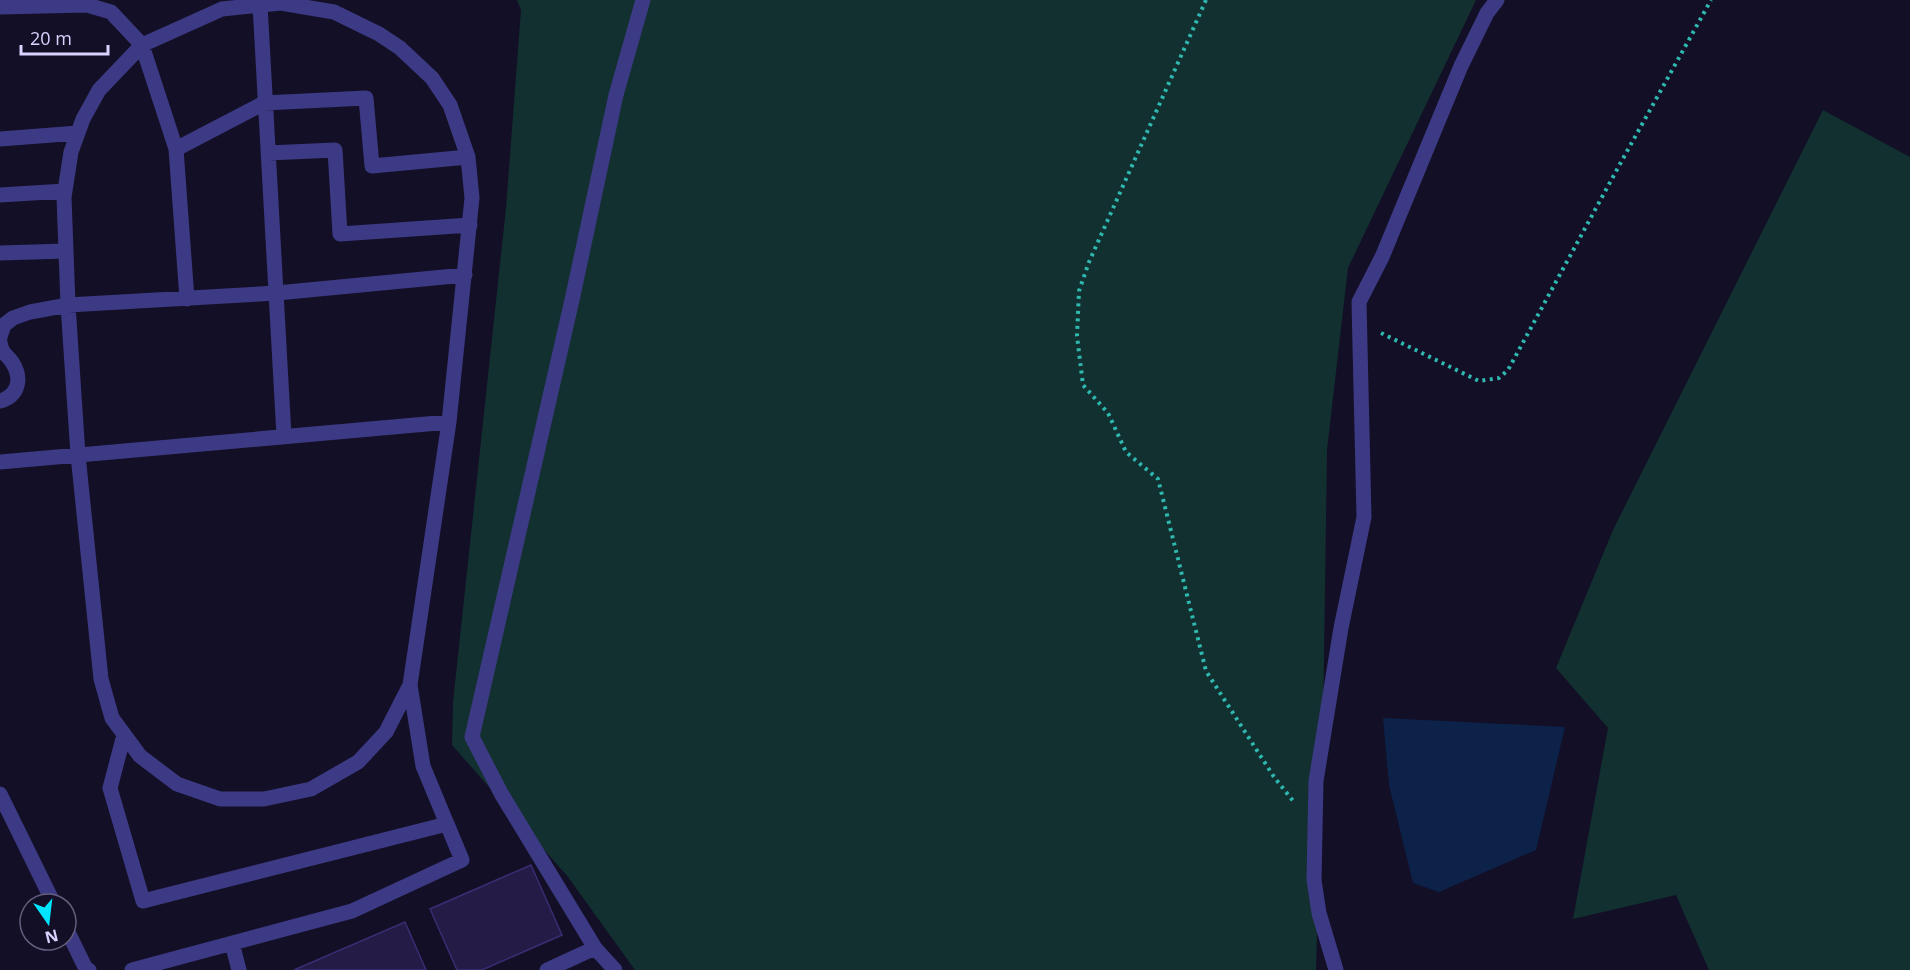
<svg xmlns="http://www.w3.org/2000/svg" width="1910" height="970" font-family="'Open Sans',sans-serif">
<rect width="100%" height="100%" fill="#130f26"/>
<!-- green -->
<path fill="#12302f" d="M 517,0 L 1476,0 L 1348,268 L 1327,450 L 1323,728 L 1316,970 L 635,970 L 568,877 L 452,745 L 453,702 L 506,208 L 521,10 Z
M 1823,110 L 1910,157 L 1910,970 L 1709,970 L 1676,895 L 1573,919 L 1608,728 L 1556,668 L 1613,530 Z"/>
<!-- water -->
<path fill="#0c2248" d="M 1383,718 L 1565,727 L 1536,850 L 1439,892 L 1413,883 L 1389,785 Z"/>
<!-- building -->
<path fill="#241b47" stroke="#3b2d73" stroke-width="1.5" d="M 531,865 L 562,935 L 482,970 L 457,970 L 430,909 Z
M 405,922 L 426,970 L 294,970 Z"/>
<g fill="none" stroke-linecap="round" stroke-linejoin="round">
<!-- path -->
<path stroke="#2fb8b0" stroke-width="4" stroke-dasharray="3 4.5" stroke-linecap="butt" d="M 1206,0 L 1089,262 L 1079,291 L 1077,336 L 1083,385 L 1108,413 L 1126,452 L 1158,479 L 1206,671 L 1274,777 L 1294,802
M 1381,333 L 1479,381 L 1499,378 L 1508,370 L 1620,164 L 1711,0"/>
<!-- minor -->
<path stroke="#3d3a85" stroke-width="15" d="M 260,5 L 284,436
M 0,7 L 87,5 L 111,12 L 142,45 L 99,90 L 83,119 L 71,152 L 64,197 L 68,305 L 78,455 L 101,679 L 112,718 L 140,756 L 177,784 L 220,799 L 264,799 L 311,789 L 358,762 L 386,732 L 410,685
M 0,139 L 78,133
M 176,149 L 264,103 L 366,98 L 372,166 L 468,157
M 268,153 L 335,150 L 340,234 L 470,225
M 0,195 L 65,191
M 0,253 L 66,251
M 0,337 L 4,325 L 13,318 L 30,312 L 68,305 L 277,293 L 465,275
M 0,342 C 2,355 6,353 12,362 C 23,379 18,396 0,401
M 0,462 L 449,422
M 124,735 L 110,788 L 143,901 L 447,824 L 423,766 L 410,685 L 449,422 L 472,198 L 468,157 L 450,105 L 432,78 L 400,48 L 379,34 L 334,12 L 281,3 L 222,9 L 142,45 L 176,149 L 187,299
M 0,794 L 54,904
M 66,928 L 86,969 L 89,970
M 232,943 L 239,970
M 132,970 L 352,911 L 462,860 L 447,824
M 547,970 L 595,948
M 615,970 L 595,948 L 502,795 L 472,737 L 572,300 L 616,95 L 643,0
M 1336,970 L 1319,913 L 1314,880 L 1316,781 L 1341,628 L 1364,517 L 1359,302 L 1382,257 L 1461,66 L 1487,13 L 1497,0"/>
</g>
<!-- north arrow -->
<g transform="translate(48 922) rotate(166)"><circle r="28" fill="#130f26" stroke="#625e7d" stroke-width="1.5"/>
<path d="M0-4.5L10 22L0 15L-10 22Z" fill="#00e5ff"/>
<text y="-9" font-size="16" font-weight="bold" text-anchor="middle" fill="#d9d4ff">N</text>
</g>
<!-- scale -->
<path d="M21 45v9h87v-9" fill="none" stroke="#d9d4ff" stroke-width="3"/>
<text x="30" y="45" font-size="18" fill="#d9d4ff" stroke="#130f26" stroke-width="4.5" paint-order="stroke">20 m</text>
</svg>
